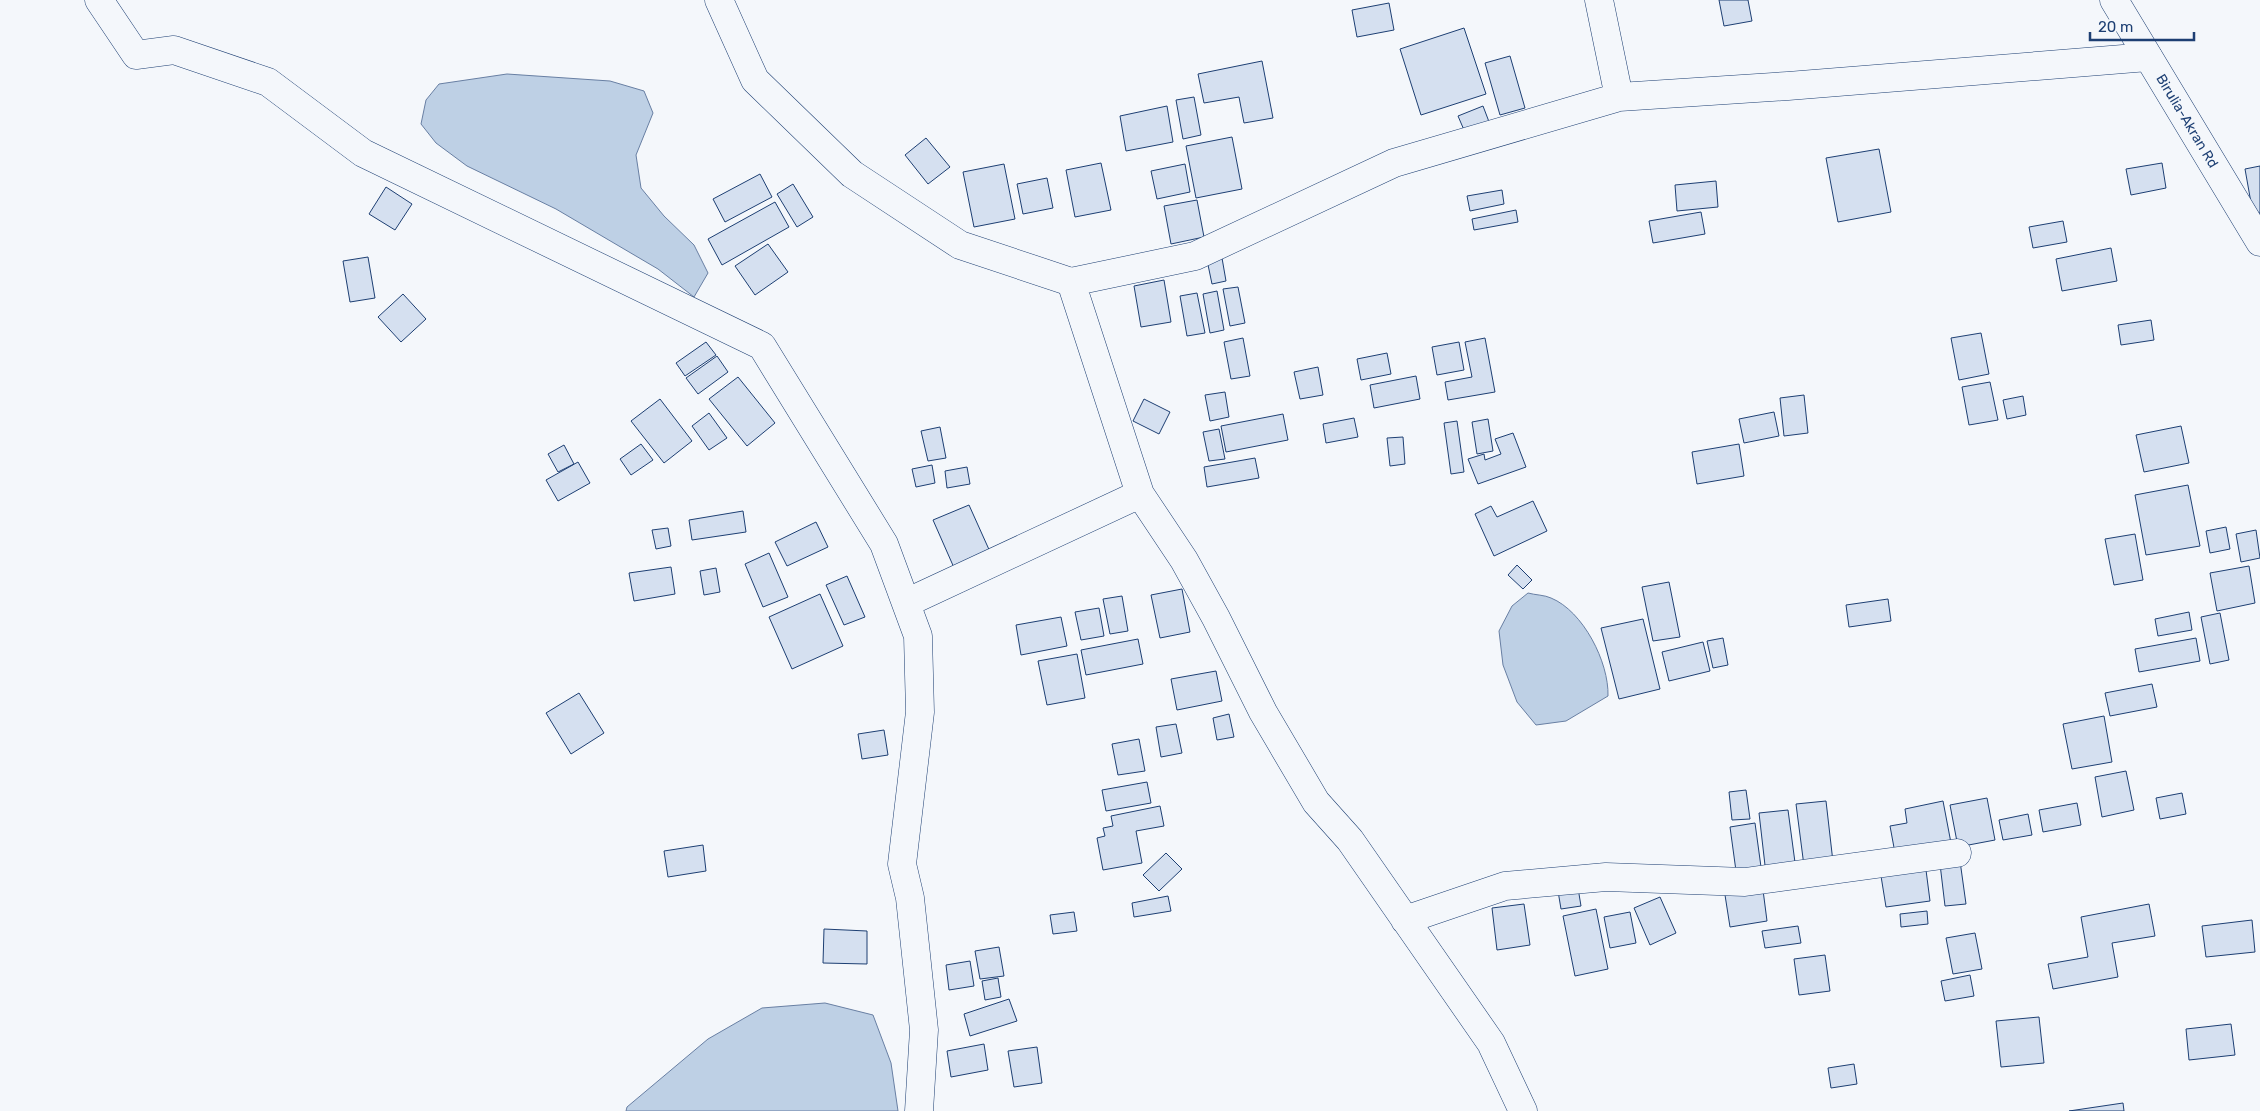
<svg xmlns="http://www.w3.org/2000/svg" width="2260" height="1111" font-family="Rubik,sans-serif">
<rect width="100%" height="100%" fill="#f4f7fb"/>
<!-- water -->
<path fill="#bed0e5" stroke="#687fa3" d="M 507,74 L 610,81 L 644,91 L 653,113 L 636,155 L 641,188 L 664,216 L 694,245 L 708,273 L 694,297 L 658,269 L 556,209 L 467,166 L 436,143 L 421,124 L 426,100 L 439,84 Z
M 1528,593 C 1535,595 1545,595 1551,598 C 1583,611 1609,662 1608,696 L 1566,721 L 1536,725 L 1517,702 L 1503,665 L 1499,631 L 1512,606 Z
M 825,1003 L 873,1015 L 891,1063 L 898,1111 L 626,1111 L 627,1107 L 708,1039 L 762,1008 Z"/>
<!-- building -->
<path fill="#d5e0f0" stroke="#1d3f73" d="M 1719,0 L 1748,0 L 1752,21 L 1724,26 Z
M 1389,3 L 1394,30 L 1357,37 L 1352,10 Z
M 1464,28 L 1486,94 L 1421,115 L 1400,49 Z
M 1510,56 L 1525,108 L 1500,115 L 1485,63 Z
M 1262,61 L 1273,118 L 1244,123 L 1239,97 L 1204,103 L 1198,74 Z
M 1194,97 L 1201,135 L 1183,139 L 1176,100 Z
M 1167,106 L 1173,142 L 1126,151 L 1120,116 Z
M 1483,106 L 1491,127 L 1467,137 L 1458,116 Z
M 1232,137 L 1242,189 L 1196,198 L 1186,146 Z
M 926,138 L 950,167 L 928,184 L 905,155 Z
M 1879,149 L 1891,212 L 1838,222 L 1826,158 Z
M 1101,163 L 1111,210 L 1075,217 L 1066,170 Z
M 2162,163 L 2166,188 L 2131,195 L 2126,169 Z
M 1004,164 L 1015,219 L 974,227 L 963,172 Z
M 1185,164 L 1190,192 L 1157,199 L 1151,171 Z
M 2260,166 L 2260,213 L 2253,214 L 2245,169 Z
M 760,174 L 772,197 L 725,222 L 713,199 Z
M 1047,178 L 1053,208 L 1023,214 L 1017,184 Z
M 1716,181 L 1718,207 L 1677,211 L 1675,185 Z
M 793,184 L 813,217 L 797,227 L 777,194 Z
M 386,187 L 412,204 L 395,230 L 369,214 Z
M 1502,190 L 1504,204 L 1470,211 L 1467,196 Z
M 1197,200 L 1204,237 L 1171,244 L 1164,206 Z
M 775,202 L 789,227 L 722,265 L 708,239 Z
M 1516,210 L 1518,222 L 1474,230 L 1472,219 Z
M 1701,212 L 1705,234 L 1653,243 L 1649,221 Z
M 2063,221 L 2067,242 L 2033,248 L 2029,227 Z
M 768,244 L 788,272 L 755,295 L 735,266 Z
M 2111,248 L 2117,281 L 2062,291 L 2056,259 Z
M 368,257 L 375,298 L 350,302 L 343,261 Z
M 1222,258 L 1226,281 L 1212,284 L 1207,260 Z
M 1164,280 L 1171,322 L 1141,327 L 1134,286 Z
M 1238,287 L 1245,323 L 1230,326 L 1223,289 Z
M 1217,291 L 1224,330 L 1210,333 L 1203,294 Z
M 1197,293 L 1205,333 L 1187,336 L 1180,296 Z
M 403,294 L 426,319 L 401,342 L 378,317 Z
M 2151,320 L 2154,340 L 2121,345 L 2118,325 Z
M 1981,333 L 1989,374 L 1959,380 L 1951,338 Z
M 1243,338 L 1250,376 L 1231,379 L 1224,342 Z
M 1485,338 L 1495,392 L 1448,400 L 1445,382 L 1472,377 L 1465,342 Z
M 706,342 L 716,355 L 685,376 L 676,363 Z
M 1459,342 L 1464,370 L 1437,375 L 1432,347 Z
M 1387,353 L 1391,374 L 1361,380 L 1357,359 Z
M 717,356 L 728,372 L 698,394 L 686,378 Z
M 1318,367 L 1323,395 L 1300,399 L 1294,372 Z
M 1416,376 L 1420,399 L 1374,408 L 1370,385 Z
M 738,377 L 775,423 L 747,446 L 709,399 Z
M 1990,382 L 1998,420 L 1969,425 L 1962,387 Z
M 1225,392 L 1229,417 L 1210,421 L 1205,395 Z
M 1804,395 L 1808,433 L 1784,436 L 1780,398 Z
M 2023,396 L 2026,415 L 2007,419 L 2003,400 Z
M 660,399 L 692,441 L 664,463 L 631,421 Z
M 1144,399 L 1170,412 L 1159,434 L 1133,421 Z
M 1774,412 L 1779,436 L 1744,443 L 1739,419 Z
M 709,413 L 727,438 L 709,450 L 692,426 Z
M 1283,414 L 1288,440 L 1226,452 L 1221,426 Z
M 1354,418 L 1358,437 L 1326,443 L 1323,424 Z
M 1488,419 L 1493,451 L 1477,454 L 1472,422 Z
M 1457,421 L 1464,472 L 1451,474 L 1444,423 Z
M 2181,426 L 2189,463 L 2144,472 L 2136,435 Z
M 940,427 L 946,458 L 928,461 L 921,431 Z
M 1219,429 L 1225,459 L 1209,461 L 1203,432 Z
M 1513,433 L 1526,467 L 1478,484 L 1468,459 L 1484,454 L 1485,460 L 1501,454 L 1495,439 Z
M 1403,437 L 1405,464 L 1390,466 L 1387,438 Z
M 641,444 L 653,460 L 631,475 L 620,459 Z
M 1739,444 L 1744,476 L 1697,484 L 1692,452 Z
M 564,445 L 574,464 L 558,472 L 548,454 Z
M 1255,458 L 1259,478 L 1207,487 L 1204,467 Z
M 578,462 L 590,483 L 558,501 L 546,480 Z
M 932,465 L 935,483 L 916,487 L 912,469 Z
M 967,467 L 970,484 L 947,488 L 945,471 Z
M 2188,485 L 2200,546 L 2146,555 L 2135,495 Z
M 1533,501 L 1547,531 L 1494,556 L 1475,514 L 1491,506 L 1497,517 Z
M 969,505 L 991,554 L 955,570 L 933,520 Z
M 743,511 L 746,532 L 692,540 L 689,520 Z
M 816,522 L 828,547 L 787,566 L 775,542 Z
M 2226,527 L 2230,549 L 2210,553 L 2206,531 Z
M 668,528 L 671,546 L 656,549 L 652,530 Z
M 2256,530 L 2260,558 L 2241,562 L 2236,534 Z
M 2135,534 L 2143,580 L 2114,585 L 2105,539 Z
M 769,553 L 788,597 L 763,607 L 745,564 Z
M 1517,565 L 1532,580 L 1523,589 L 1508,575 Z
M 2249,566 L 2255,603 L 2217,611 L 2210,573 Z
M 671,567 L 675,594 L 634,601 L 629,573 Z
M 716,568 L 720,592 L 704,595 L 700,571 Z
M 847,576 L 865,617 L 844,625 L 826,585 Z
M 1669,582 L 1680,637 L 1653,641 L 1642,587 Z
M 1182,589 L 1190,632 L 1160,638 L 1151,595 Z
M 820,594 L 843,646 L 792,669 L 769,617 Z
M 1122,596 L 1128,631 L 1110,634 L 1103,599 Z
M 1888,599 L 1891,621 L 1849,627 L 1846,605 Z
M 1099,608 L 1104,636 L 1081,640 L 1075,612 Z
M 2189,612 L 2192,630 L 2158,636 L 2155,619 Z
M 2220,613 L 2229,660 L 2210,664 L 2201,617 Z
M 1061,617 L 1067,646 L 1021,655 L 1016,625 Z
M 1643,619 L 1660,689 L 1619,699 L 1601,628 Z
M 1723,638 L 1728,665 L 1713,668 L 1707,641 Z
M 2196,638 L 2200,661 L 2139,672 L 2135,649 Z
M 1138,639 L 1143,664 L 1086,675 L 1081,650 Z
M 1703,642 L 1710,671 L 1669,681 L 1662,652 Z
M 1077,654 L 1085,698 L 1047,705 L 1038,661 Z
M 1216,671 L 1222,701 L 1177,710 L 1171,679 Z
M 2152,684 L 2157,707 L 2110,716 L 2105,693 Z
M 579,693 L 604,733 L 571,754 L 546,713 Z
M 1229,714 L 1234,737 L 1217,740 L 1213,718 Z
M 2104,716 L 2112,762 L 2072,769 L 2063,724 Z
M 1176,724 L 1182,753 L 1161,757 L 1156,727 Z
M 884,730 L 888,755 L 862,759 L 858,734 Z
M 1139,739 L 1145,771 L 1118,775 L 1112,744 Z
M 2126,771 L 2134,810 L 2102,817 L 2095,777 Z
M 1147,782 L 1151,803 L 1106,811 L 1102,790 Z
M 1746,790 L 1750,819 L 1732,820 L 1729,792 Z
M 2182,793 L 2186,814 L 2160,819 L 2156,798 Z
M 1987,798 L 1995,840 L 1958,847 L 1950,805 Z
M 1826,801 L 1833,862 L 1804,866 L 1796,804 Z
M 1943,801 L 1951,843 L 1895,853 L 1890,826 L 1907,823 L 1905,809 Z
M 2077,803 L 2081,825 L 2043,832 L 2039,810 Z
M 1160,806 L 1164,826 L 1136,831 L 1142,863 L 1103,870 L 1097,838 L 1105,836 L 1103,828 L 1113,826 L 1111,816 Z
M 1788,810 L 1796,870 L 1766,874 L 1759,813 Z
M 2028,814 L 2032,835 L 2003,840 L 1999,820 Z
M 1755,823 L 1761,867 L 1736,871 L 1730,827 Z
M 703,845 L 706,871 L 668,877 L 664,851 Z
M 1166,853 L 1182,869 L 1159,891 L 1143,875 Z
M 1960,861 L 1966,904 L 1945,906 L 1940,864 Z
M 1926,870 L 1930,901 L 1886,907 L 1881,876 Z
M 1578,888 L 1581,906 L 1561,909 L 1558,891 Z
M 1763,890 L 1767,921 L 1730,927 L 1725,895 Z
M 1168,896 L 1171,911 L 1134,917 L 1132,903 Z
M 1660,897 L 1676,933 L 1650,945 L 1634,908 Z
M 1524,904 L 1530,945 L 1497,950 L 1492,908 Z
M 2149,904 L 2155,936 L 2112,943 L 2118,977 L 2053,989 L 2048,964 L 2088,957 L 2081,917 Z
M 1596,909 L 1608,969 L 1575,976 L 1563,916 Z
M 1927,911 L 1928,924 L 1901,927 L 1900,914 Z
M 1074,912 L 1077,931 L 1053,934 L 1050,915 Z
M 1630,912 L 1636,943 L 1610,948 L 1604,917 Z
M 2252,920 L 2255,952 L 2206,957 L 2202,926 Z
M 1798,926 L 1801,943 L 1765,948 L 1762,931 Z
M 824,929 L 867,931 L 867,964 L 823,963 Z
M 1975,933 L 1982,969 L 1953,974 L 1946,938 Z
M 999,947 L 1004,976 L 980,979 L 975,951 Z
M 1825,955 L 1830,991 L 1799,995 L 1794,959 Z
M 970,961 L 974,986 L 949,990 L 946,965 Z
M 1970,975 L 1974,996 L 1945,1001 L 1941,981 Z
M 998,978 L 1001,997 L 985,1000 L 982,981 Z
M 1009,999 L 1017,1021 L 970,1036 L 964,1014 Z
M 2039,1017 L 2044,1063 L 2001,1067 L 1996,1021 Z
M 2231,1024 L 2235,1055 L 2189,1060 L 2186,1029 Z
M 984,1044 L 988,1070 L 951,1077 L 947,1051 Z
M 1037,1047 L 1042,1083 L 1014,1087 L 1008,1051 Z
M 1854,1064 L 1857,1084 L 1831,1088 L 1828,1068 Z
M 2123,1103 L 2124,1111 L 2069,1111 Z"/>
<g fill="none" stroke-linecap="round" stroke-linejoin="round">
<!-- street casing -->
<g stroke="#1d3f73" stroke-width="29">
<path id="street" d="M 99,0 L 136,55 L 174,50 L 268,82 L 363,153 L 762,346 L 884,544 L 918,636 L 920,712 L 902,864 L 910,898 L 924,1030 L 919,1111
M 719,0 L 755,80 L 852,174 L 960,245 L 1071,282
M 1599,0 L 1619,97
M 1140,494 L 1184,560 L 1216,618 L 1263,712 L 1316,802 L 1350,840 L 1491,1043 L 1523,1111
M 906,603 L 1140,494 L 1071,282 L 1195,256 L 1394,163 L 1619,97 L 1788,86 L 2148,57
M 1405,920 L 1505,886 L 1606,877 L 1745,882 L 1957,853"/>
</g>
<!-- secondary casing -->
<g stroke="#1d3f73" stroke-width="29">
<path id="secondary" d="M 2114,0 L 2260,242"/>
</g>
<!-- street -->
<use href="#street" stroke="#f4f7fb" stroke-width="28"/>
<!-- secondary -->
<use href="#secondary" stroke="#f4f7fb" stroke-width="28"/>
</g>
<g text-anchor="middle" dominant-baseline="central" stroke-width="4" stroke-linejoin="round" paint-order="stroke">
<!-- street labels -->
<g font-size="14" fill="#1d3f73" stroke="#f4f7fb">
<text transform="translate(2187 121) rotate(59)">Birulia-Akran Rd</text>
</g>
</g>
<!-- scale -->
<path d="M2090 32v8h104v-8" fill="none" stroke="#1d3f73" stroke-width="2.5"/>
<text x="2098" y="32" font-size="15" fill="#1d3f73" stroke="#f4f7fb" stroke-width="4" paint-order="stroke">20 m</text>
</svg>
